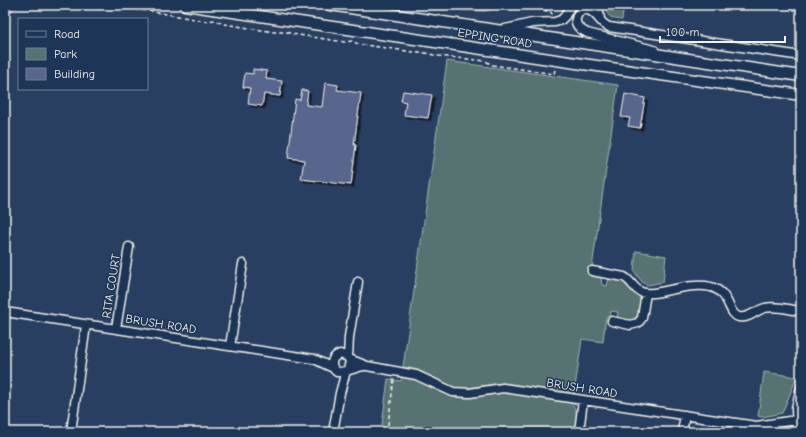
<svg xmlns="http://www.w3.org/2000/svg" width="806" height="437" font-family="'Comic Neue',sans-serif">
<defs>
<filter id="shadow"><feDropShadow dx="2.5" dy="2.5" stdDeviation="0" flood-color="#0009"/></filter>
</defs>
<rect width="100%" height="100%" fill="#293f62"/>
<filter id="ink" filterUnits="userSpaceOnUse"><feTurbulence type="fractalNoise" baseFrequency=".025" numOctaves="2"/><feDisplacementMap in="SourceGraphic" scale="8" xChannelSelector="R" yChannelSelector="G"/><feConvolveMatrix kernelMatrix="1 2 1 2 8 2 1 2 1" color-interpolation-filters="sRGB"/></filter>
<g filter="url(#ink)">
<!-- green -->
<path fill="#577371" stroke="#a6b2ac" d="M 433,5 L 512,5 L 485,11 L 464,10 Z
M 607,5 L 624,5 L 622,20 C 612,19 605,17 607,5 Z
M 447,61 L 618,85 L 591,275 L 601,277 L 602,285 L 607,286 L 609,278 L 622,280 L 625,282 L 633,292 L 640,297 L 641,300 L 639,316 L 636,320 L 617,319 L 618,312 L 611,311 L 610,317 L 606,317 L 603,342 L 582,339 L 574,394 L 502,383 L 466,388 L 455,388 L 418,370 L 403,367 Z
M 636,251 L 666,256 L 663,282 L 648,285 L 643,283 L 636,274 L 634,270 Z
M 764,372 L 797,377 L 782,413 L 762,417 L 758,416 Z
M 402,376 L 415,379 L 453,397 L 466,398 L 503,392 L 570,403 C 580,409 576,422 574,432 L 381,432 L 388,379 L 401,381 Z
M 786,425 L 790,427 L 792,432 L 749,432 L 749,430 L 762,430 Z"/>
<!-- building -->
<path fill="#58658d" stroke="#f4f1e8" filter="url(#shadow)" d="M 253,69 L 267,71 L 266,79 L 282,81 L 280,96 L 264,94 L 262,106 L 248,104 L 250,88 L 243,87 L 245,73 L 253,74 Z
M 325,83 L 338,85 L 337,90 L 361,93 L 354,145 L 356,145 L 351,185 L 301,179 L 304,160 L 288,158 L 295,99 L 300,100 L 302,90 L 308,91 L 306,105 L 322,107 Z
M 403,91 L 432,95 L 428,118 L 404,115 L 406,102 L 401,101 Z
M 625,94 L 645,98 L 640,128 L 628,126 L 630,118 L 621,117 Z"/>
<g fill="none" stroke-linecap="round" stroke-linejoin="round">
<!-- minor casing -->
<g stroke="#f4f1e8" stroke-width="11">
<path id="minor" d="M 598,5 L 600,19
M 587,6 C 573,15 571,25 587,33 L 654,50
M 584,9 C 598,11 598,23 609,27 L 801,56
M 501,30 L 532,23 L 555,22 L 561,20 L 565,16 L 571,5
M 592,271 L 624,277 C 632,281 635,292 645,293 C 650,294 655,293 660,292 C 676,289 695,283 711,287 C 731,293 727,314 739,317 C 749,319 756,310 765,308 C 776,305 790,310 801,311
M 5,312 L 314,359 L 333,368
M 612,321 L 630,325 L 638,323 L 642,318 L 646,293
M 116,329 L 129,247
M 230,346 L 243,264
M 348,357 L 349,337 L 358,282
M 349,359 L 367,366 L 416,375 L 453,392 L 470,393 L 503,388 L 756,426 L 796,420
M 348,369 L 350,362 L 348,357 L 340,354 C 331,357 329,366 337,372 C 344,373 356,367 364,366
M 71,432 L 86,325
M 333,432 L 340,393 L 346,371
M 579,432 L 583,400
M 682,432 L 685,415
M 797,432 L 796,408 L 801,387"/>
</g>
<!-- major casing -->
<g stroke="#f4f1e8" stroke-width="13">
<path id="major" d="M 185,5 L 583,64 L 801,95
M 330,5 L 801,76"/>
</g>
<!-- path -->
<path stroke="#f4f1e8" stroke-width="1.5" stroke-dasharray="4 3" stroke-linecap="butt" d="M 8,5 L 10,12 L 18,5
M 100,5 L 149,11 L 206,21 L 215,20 L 224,24 L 274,32 L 287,32 L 292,34 L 345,42 L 352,41 L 358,44 L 414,52 L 421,52 L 438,56 L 486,61 L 492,65 L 554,74 L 555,69
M 542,5 L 542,10 L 546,11 L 549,10
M 549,5 L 550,8 L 549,10 L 553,15
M 500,10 L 500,5
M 5,14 L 10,12
M 387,432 L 394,379"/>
<!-- minor -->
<use href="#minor" stroke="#1d3557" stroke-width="8"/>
<!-- major -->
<use href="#major" stroke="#1d3557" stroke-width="10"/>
</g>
</g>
<g text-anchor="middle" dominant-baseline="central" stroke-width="3" stroke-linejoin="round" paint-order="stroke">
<!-- street labels -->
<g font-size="12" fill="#f4f1e8" stroke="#1d3557">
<text transform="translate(495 38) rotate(9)">EPPING ROAD</text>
<text transform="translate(111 286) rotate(-81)">RITA COURT</text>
<text transform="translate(161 324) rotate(9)">BRUSH ROAD</text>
<text transform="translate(582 388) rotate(9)">BRUSH ROAD</text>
</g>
</g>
<!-- margin -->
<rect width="806" height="437" fill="none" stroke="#1d3557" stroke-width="20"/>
<rect x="10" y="10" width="786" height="417" fill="none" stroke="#f4f1e8" stroke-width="1.5" filter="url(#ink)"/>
<!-- legend -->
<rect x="18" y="18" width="130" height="72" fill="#1d3557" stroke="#738091"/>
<rect x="26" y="31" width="20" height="6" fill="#1d3557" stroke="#738091"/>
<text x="54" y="38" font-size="12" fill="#f4f1e8">Road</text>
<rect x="26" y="48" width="20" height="12" fill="#577371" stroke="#738091"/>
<text x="54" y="58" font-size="12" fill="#f4f1e8">Park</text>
<rect x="26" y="68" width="20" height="12" fill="#58658d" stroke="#738091"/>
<text x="54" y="78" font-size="12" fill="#f4f1e8">Building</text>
<!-- scale -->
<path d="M660 36v6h125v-6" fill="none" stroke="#f4f1e8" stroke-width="2"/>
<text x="666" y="36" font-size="12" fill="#f4f1e8" stroke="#1d3557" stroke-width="3" paint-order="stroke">100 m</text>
</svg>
